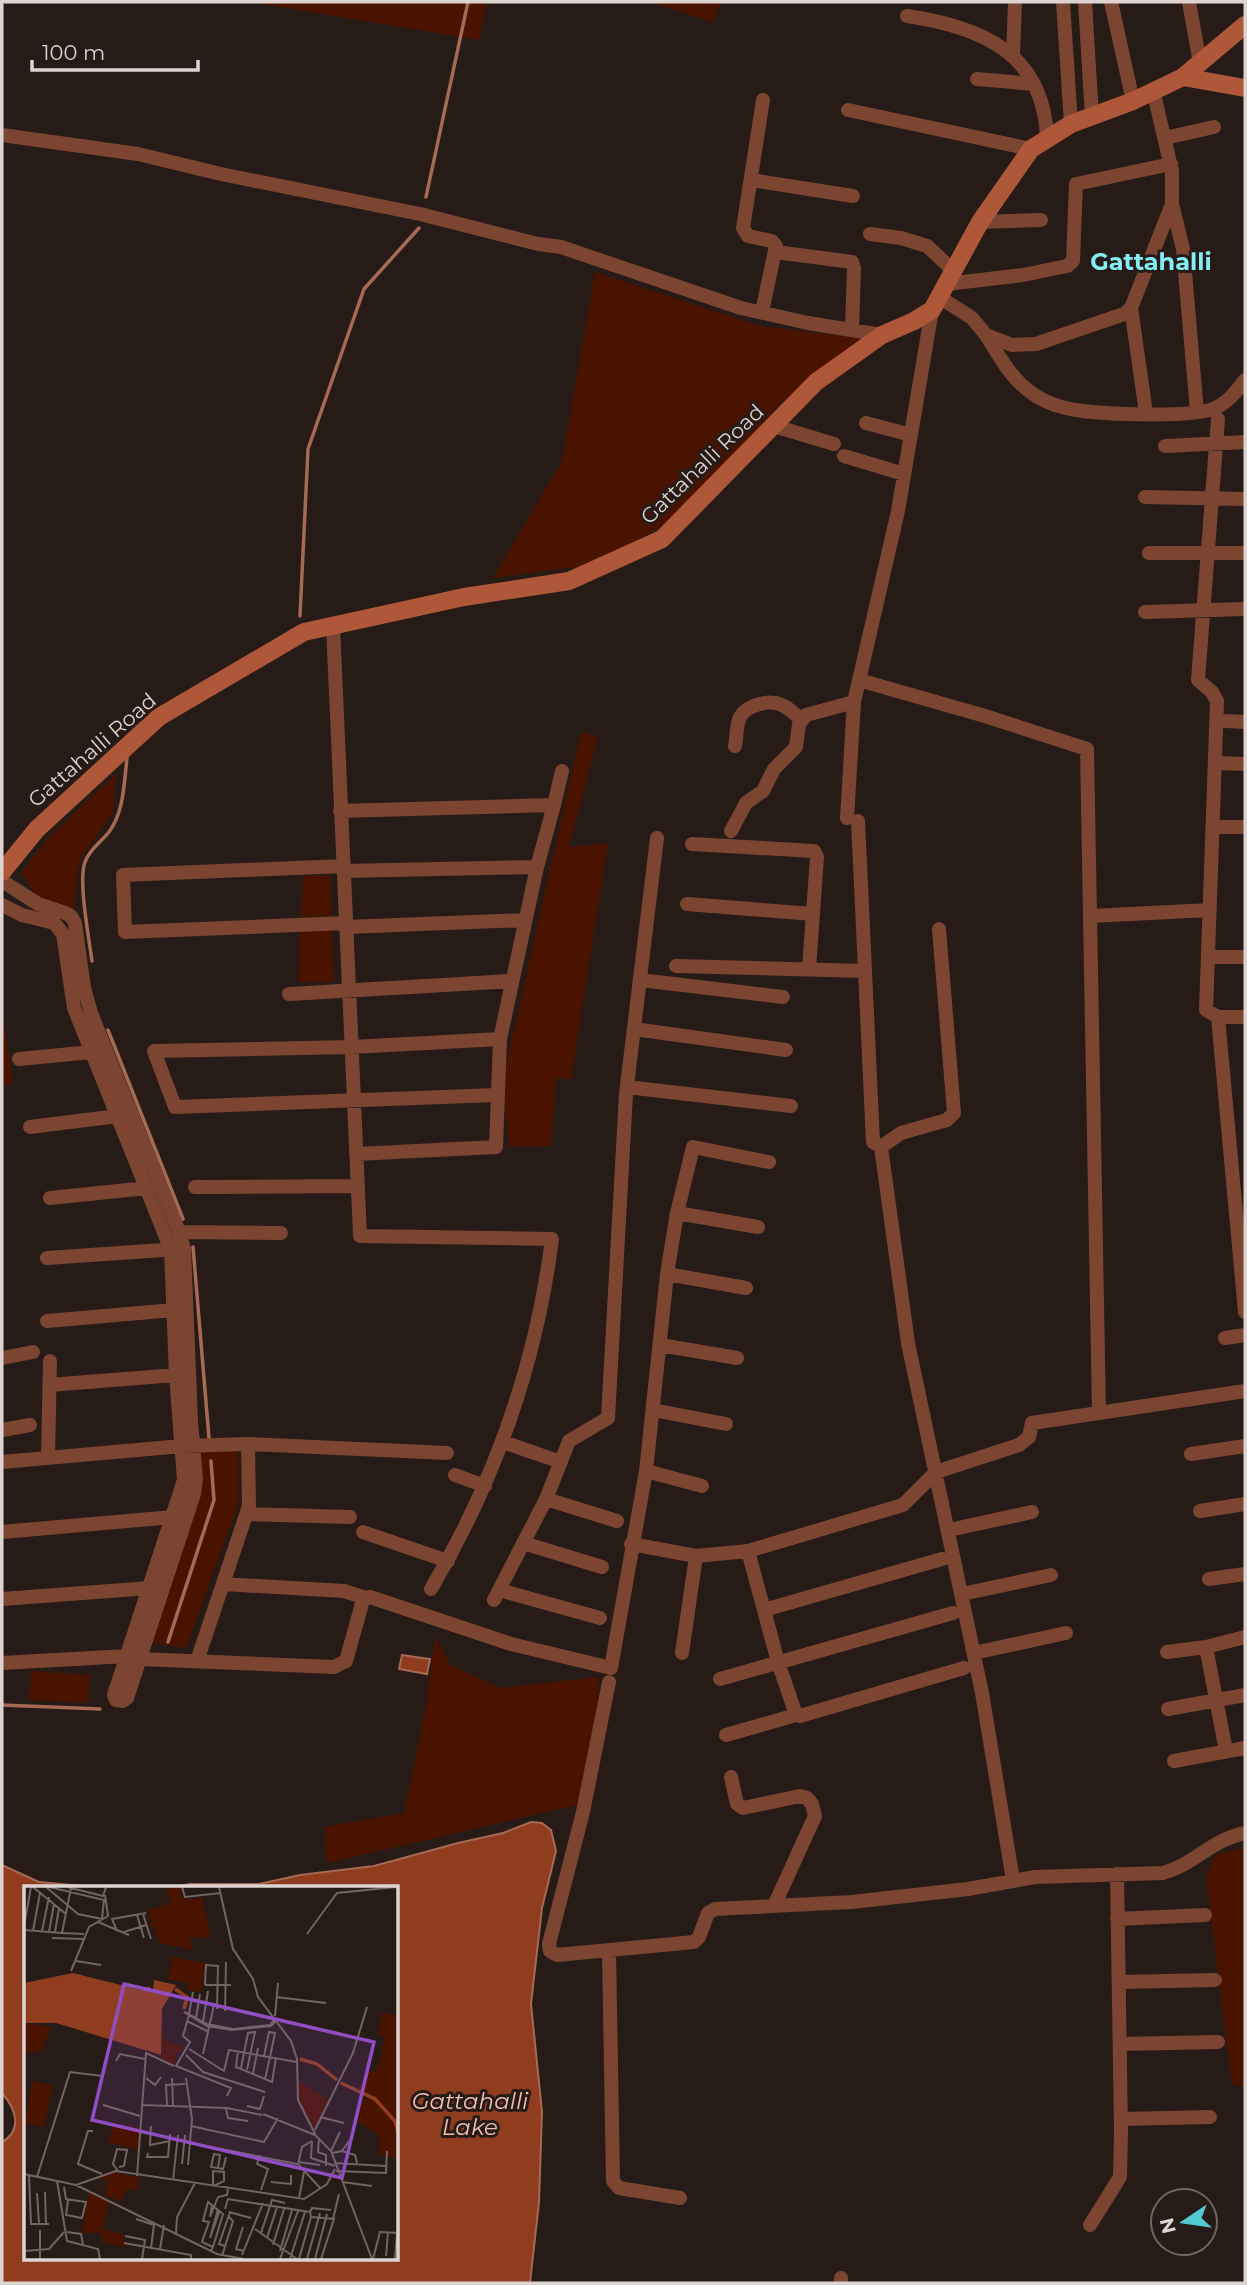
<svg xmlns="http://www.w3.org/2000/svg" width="1247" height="2285" font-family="Montserrat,sans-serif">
<rect width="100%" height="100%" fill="#271b17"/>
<!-- green -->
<path fill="#4a1300" d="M 262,2 L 487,2 L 479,40 L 262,4 Z
M 649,2 L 721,2 L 713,22 Z
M 595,272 L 760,326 L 866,339 L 782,402 L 669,524 L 584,566 L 493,578 L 562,461 Z
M 581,732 L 598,736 L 569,847 L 608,843 L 571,1079 L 556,1078 L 551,1146 L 509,1147 L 503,1079 Z
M 117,773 L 113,812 L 79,861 L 74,910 L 41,902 L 21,873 L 48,838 Z
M 330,875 L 332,916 L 301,917 L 303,876 Z
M 332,929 L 334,982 L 298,982 L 300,930 Z
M 2,1008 L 13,1082 L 2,1088 Z
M 238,1451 L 238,1505 L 186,1648 L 150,1642 L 202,1493 L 199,1452 Z
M 435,1636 L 450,1665 L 500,1688 L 599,1677 L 590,1802 L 327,1863 L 325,1827 L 404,1813 L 426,1706 Z
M 31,1671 L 90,1675 L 88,1703 L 29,1700 Z
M 1245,1848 L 1245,2086 L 1232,2085 L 1206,1876 L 1216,1854 Z"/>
<!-- water -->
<path fill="#8f3d1e" stroke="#a66a54" stroke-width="2" d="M 402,1655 L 430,1659 L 427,1674 L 399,1669 Z
M 531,1822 L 542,1823 L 551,1830 L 556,1851 L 542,1908 L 531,2004 L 542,2112 L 539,2202 L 530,2283 L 2,2283 L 2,2142 C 23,2130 16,2109 2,2093 L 2,1865 L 39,1882 L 104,1888 L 26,1888 L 26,2259 L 397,2259 L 397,1888 L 170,1888 L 190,1884 L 259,1884 L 300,1875 L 374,1866 L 458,1843 L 503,1833 Z"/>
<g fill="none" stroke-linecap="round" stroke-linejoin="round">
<!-- stream -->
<path stroke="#a66a54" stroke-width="3.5" d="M 426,197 L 468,2
M 300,616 L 308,449 L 364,289 L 419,228
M 92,961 C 89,938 78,881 85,862 C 89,850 101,842 109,832 C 124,812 124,783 127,758
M 108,1030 L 183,1219
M 193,1247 L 209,1438
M 168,1642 L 214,1500 L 211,1461
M 2,1705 L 100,1709"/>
<!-- street -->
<path stroke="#7b4531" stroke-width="14" d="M 1063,2 L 1071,124
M 1085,2 L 1092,117
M 1111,2 L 1133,101
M 1189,2 L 1200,63
M 907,16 C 982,27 1043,53 1047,137
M 1013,56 L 1015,2
M 977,79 L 1034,84
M 848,110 L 1031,149
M 2,135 L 138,154 L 221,174 L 420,214 L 538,244 L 561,247 L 741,308 L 808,323 L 882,335
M 1165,138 L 1214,127
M 751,180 L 853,196
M 1172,204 L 1183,249 L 1197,412
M 980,222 L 1041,220
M 870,234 L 901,238 L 927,246 L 954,271
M 776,252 L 852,262 L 854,268 L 852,329
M 946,284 L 1023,275 L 1067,266 L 1073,261 L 1076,184 L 1171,164
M 939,297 L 972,318 L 986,335 L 1012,345 L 1036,344 L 1124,314 L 1131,308 L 1172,204 L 1172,171 L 1153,90
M 1131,308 L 1146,413
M 762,312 L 776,246 L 772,241 L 748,236 L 743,228 L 763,100
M 986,335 C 999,356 1011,379 1033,394 C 1040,399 1053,405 1062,407 C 1090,415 1187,418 1213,409 C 1228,403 1236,392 1245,380
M 1218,419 L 1198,680 L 1212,692 L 1217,701 L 1206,1010 L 1218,1017 L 1245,1312
M 866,423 L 911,435
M 774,426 L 834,444
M 1165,446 L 1245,442
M 844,456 L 904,474
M 1145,497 L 1245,499
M 1149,553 L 1245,553
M 1145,612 L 1245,609
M 333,626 L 360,1236 L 552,1239 C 536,1365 495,1481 431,1589
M 859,680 L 985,716 L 1087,749 L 1099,1413
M 1226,721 L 1245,722
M 735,746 C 737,737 736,725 740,717 C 747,705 769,699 782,705 C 789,708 795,715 801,719
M 1215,763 L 1245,764
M 554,805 L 562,771
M 340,811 L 554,805 L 537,867
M 847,818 L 854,702 L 898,511 L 932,310
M 858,821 L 873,1142 L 881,1147 L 908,1343 L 982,1693 L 1013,1880
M 1213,827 L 1245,827
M 731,831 L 746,803 L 763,791 L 774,769 L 796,747 L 799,724 L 806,715 L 854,702
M 692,844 L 814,851 L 817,857 L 809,969
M 343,866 L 123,875 L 125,932 L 346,923
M 344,871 L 537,867 L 500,1039 L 496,1147 L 356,1154
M 2,881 L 38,904 L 65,913 L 71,916 L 75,923 L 84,988 L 91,1013 L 179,1232 L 184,1249 L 191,1421 L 196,1479 L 194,1494 L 127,1698 L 123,1701 L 116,1700 L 114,1695 L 184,1480 L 176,1375 L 171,1250 L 74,1008 L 63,934 L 54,923 L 22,915 L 2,905
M 687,904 L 813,914
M 1091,916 L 1210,910
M 346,927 L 525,920
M 1208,957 L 1245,957
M 676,966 L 865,971
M 640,980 L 783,997
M 289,994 L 512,981
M 1218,1017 L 1245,1017
M 634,1029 L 786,1050
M 19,1059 L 92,1052
M 627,1087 L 791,1106
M 497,1095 L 175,1107 L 154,1051 L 352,1047 L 500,1039
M 30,1127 L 118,1116
M 881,1147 L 901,1133 L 947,1120 L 954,1113 L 939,929
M 195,1187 L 358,1186
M 50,1198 L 147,1188
M 677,1213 L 758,1227
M 179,1232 L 281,1233
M 47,1258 L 178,1249
M 667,1274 L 746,1288
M 47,1321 L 174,1310
M 1225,1338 L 1245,1335
M 660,1345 L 737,1358
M 2,1358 L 33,1352
M 49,1385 L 176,1375
M 653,1410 L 726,1424
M 2,1430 L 30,1425
M 503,1442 L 561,1462
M 1191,1454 L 1245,1446
M 48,1457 L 50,1361
M 2,1462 L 182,1446 L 248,1444 L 447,1453
M 646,1471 L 702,1486
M 455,1475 L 485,1486
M 546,1499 L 617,1521
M 1200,1511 L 1245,1504
M 247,1514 L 350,1517
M 949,1530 L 1032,1512
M 2,1532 L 173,1517
M 363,1532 L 448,1561
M 523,1543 L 602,1567
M 631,1544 L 696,1556 L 682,1653
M 748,1551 L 778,1662 L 796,1715 L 800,1716 L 964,1668
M 696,1556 L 748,1551 L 903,1505 L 936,1472 L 1019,1445 L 1029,1437 L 1032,1423 L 1245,1391
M 1209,1579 L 1245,1574
M 223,1584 L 344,1591 L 366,1598
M 499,1590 L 600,1618
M 962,1594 L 1051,1575
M 2,1599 L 150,1588
M 494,1600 L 546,1499 L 569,1441 L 608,1418 L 626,1094 L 657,838
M 764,1610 L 942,1559
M 1167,1652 L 1206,1647
M 974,1653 L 1066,1633
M 140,1659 L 334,1667 L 346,1661 L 363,1600 L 370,1597 L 511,1644 L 611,1668 L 646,1471 L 667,1274 L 677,1213 L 693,1147 L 769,1162
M 197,1661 L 249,1506 L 248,1444
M 2,1663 L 127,1656
M 720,1679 L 953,1613
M 609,1682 L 583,1812 L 549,1944 L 550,1951 L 557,1955 L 694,1942 L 699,1937 L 708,1913 L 715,1909 L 852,1902 L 968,1889 L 1035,1877 L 1163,1873 C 1193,1865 1213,1839 1245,1833
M 1168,1709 L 1245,1695
M 726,1735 L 796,1715
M 1226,1751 L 1206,1647 L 1245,1637
M 1174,1761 L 1245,1748
M 731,1777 L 737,1804 L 743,1808 L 800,1796 L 807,1798 L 812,1804 L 815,1816 L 774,1906
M 1117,1919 L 1205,1915
M 609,1951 L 613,2181 L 619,2188 L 680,2198
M 1119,1982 L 1215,1980
M 1120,2044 L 1218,2042
M 1121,2119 L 1210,2117
M 1090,2225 L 1120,2177 L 1121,2131 L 1117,1874
M 841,2278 L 841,2283"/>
<!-- secondary -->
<path stroke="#af5839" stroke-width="18" d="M 1183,77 L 1245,88
M 2,872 L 37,829 L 159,717 L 304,632 L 464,597 L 569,581 L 662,539 L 816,382 L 882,335 L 914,321 L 932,310 L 980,222 L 1031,149 L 1071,124 L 1133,101 L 1183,77 L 1245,25"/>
</g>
<g text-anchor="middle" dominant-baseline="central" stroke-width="6" stroke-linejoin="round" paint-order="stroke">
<!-- street labels -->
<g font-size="21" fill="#ddd4d1" stroke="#271b17">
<text transform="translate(702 464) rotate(-44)">Gattahalli Road</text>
<text transform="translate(92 750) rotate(-41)">Gattahalli Road</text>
</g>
<!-- water labels -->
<g font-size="23" font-style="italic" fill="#f0c0af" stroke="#271b17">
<text x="470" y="2101">Gattahalli<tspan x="470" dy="26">Lake</tspan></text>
</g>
<!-- quarter labels -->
<g font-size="24" font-weight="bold" fill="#83eff4" stroke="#271b17">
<text x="1151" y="261">Gattahalli</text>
</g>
</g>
<!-- overview -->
<g transform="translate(24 1886)">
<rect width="374" height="374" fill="#271b17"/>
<path d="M 142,1 L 155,1 L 159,13 L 178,12 L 187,52 L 166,51 L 169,64 L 135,57 L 128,38 L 100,47 L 128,36 L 124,24 L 147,17 ZM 148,71 L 181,77 L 177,106 L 164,104 L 165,97 L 144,94 ZM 358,127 L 374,129 L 373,273 L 355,268 L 355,249 L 329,233 L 342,212 L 333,207 L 343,184 L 351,186 L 357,168 L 361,151 L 353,149 ZM 0,137 L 27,141 L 17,166 L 0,167 ZM 138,144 L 141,154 L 160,162 L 152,168 L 151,179 L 138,175 ZM 9,195 L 29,199 L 20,241 L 0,237 ZM 274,195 L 305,214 L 291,242 L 276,216 ZM 90,238 L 116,242 L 116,264 L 84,256 ZM 92,286 L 115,292 L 112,305 L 103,302 L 97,316 L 80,308 L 84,296 L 76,290 ZM 65,305 L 85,314 L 79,343 L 101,349 L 100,361 L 78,356 L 78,347 L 58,347 Z" fill="#4a1300"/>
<path d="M 49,87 L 117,104 L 125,100 L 129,105 L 130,94 L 152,99 L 138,123 L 137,169 L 32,137 L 0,137 L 0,97 Z" fill="#8f3d1e"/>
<path fill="none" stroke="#8f3d1e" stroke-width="3.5" d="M 151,103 L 163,111 L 160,123M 276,173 L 293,178 L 313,194M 317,197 L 351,213 L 371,235 L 375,250"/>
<path fill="none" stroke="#706561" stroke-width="2" d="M 9,1 L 42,28M 22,1 L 54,28 L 78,33 L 80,14 L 25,1M 43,1 L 79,10 L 82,1M 158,1 L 161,11 L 197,7M 195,1 L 209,63 L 229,93 L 234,111 L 267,155 L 273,173 L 274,214 L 292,250 L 307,265 L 348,373M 47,2 L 38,47 L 60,48M 119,28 L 127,53M 113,29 L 120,52M 74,36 L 105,49M 0,40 L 7,1M 0,44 L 38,47M 9,45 L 16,7M 18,45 L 25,11M 93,45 L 88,33 L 122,27M 25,46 L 30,18M 31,46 L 35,22M 100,46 L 122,39M 283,48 L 313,7 L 372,1M 28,52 L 60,53M 52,75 L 77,79M 47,85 L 65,41 L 84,30 L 81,9M 181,99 L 182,79 L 194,80 L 193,123M 181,99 L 207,99M 252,111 L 302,117M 201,125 L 202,76M 165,128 L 169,106M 165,129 L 159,150 L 166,156 L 152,180 L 207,202 L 203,210M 251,130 L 254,97M 172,132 L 176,108M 251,133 L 246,139 L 209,143 L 183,138 L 160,126 L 183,140 L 208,144 L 247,140 L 254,133M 163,135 L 185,146M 179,136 L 184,105M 165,163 L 200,185 L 205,164 L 273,176M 214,165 L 212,181 L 241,193 L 246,171M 179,168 L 190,119M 162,169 L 179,186 L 241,206M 240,170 L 245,146 L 251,147 L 246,171M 92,175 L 96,168 L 121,173M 217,182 L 224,147 L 231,146 L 223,184M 229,187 L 234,162M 122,192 L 131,199 L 137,191M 148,192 L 149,219M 162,192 L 168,233 L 164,279M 241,193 L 248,196 L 252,172M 79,219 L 116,230M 118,219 L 203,222 L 238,229M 143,219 L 142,199 L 161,198M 223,220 L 236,223 L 240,210M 202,223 L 204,232 L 224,235M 239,228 L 291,249M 296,231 L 320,237M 127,240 L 126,259 L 146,255M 167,240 L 240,256 L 254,232M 291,244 L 329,167 L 343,121M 69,245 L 64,245 L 54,278 L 78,288M 295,252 L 294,266 L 302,269 L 302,280M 288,255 L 278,261 L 274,278 L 297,303M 288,255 L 287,272 L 311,280M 172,258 L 273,278M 307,265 L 316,246M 318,265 L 331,269 L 333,277M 124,267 L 123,271 L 144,271 L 146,248M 308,267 L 318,265 L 325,255M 236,269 L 233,278 L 244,283 L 237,304M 274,276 L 296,279M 310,277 L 362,280M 158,278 L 161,249M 194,282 L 196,269 L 190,268 L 187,281 L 194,282 L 199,283 L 202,271M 94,285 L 89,278 L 93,263 L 103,264 L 100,280 L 95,281M 312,285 L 362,287 L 363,265M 0,288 L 52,299 L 92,285 L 280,313 L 303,298 L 311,283M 5,289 L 7,338 L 25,338M 113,290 L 122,167 L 150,180M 13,291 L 46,186 L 79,190M 149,294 L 154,249M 33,295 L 43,355 L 74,363 L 76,373M 247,296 L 267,298 L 267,289M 318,296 L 348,300M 52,299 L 193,368 L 220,373M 189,299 L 189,285 L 200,286 L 200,295 L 190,300M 40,301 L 42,313 L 62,316 L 58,332 L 42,329 L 44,314M 0,306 L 0,330M 21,306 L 22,338M 13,307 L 15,338M 275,312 L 280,286M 188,319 L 186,331 L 194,311 L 203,309 L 204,303M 194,323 L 186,352 L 196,324M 201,323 L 204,313 L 286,326M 205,326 L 227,332M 112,333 L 130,339 L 127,362M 309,333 L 315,308M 219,341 L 212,363 L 220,365M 231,343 L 273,373M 16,344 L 16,373M 43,346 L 57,348 L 59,359M 152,347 L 153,331 L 171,297M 237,347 L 248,314 L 261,317M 101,350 L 121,354 L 118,373M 243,352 L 253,321M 100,357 L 167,369 L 167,373M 249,359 L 260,323M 201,360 L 195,358 L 206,326M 136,363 L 140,339M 0,365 L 25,363 L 40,346M 187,365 L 189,361 L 199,328 L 184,316 L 179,335 L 185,336 L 178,356 L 189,361M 256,365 L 268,324M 218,369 L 239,317M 198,370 L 209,335 L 204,330M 362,370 L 364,346M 256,373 L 274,325M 266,373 L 281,326M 275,373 L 287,331M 283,373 L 296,327M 291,373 L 303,328M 297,373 L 310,333 L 287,331 L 286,326 L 288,322 L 307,324M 349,373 L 356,346 L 375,347M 371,373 L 373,347"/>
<path fill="#8f4ec3" fill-opacity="0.15" stroke="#8f4ec3" stroke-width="3.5" d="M 100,98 L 350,156 L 318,292 L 68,234 Z"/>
<rect width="374" height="374" fill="none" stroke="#ddd4d1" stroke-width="3.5"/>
</g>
<!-- border -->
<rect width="1247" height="2285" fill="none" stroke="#ddd4d1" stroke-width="7"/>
<!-- north arrow -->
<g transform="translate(1184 2222) rotate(257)"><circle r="33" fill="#271b17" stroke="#706561" stroke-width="2"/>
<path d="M0-5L12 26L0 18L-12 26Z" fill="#51ccd2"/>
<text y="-10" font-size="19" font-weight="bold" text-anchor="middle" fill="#ddd4d1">N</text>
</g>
<!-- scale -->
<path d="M32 60v10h166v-10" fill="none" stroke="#ddd4d1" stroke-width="3.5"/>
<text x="42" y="60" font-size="21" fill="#ddd4d1" stroke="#271b17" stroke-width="5" paint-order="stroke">100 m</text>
</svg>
